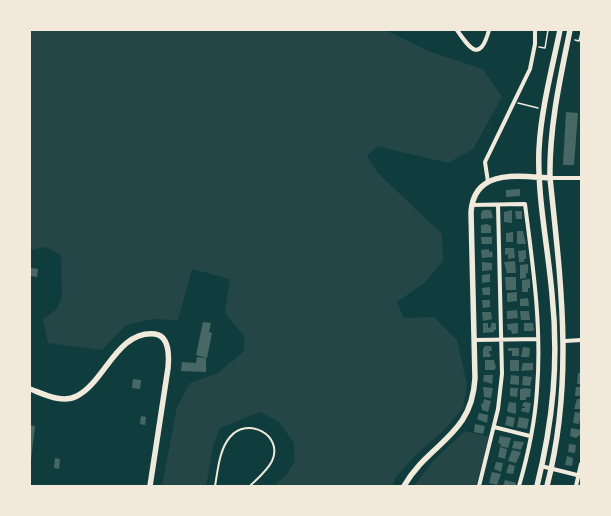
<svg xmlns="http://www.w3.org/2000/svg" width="611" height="516" font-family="Barlow,sans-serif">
<rect width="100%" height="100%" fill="#0f3d3e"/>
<!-- green -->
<path fill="#244646" d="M 30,30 L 385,30 L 431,52 L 483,69 L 502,97 L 473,149 L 448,163 L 377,146 L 367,156 L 377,172 L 442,234 L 443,261 L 424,283 L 397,302 L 404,318 L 434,317 L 457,340 L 467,384 L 463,408 L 444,430 L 415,456 L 396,477 L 392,486 L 274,486 L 286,475 L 295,461 L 294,443 L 279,422 L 260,412 L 220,428 L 213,447 L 206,486 L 162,486 L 177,407 L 190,383 L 218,373 L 244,351 L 245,337 L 225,313 L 230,279 L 192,269 L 178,320 L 152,319 L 126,325 L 102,350 L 48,343 L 43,319 L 57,309 L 62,296 L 61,255 L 46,247 L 30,250 Z
M 465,431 L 489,437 L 476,486 L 414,486 L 433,461 Z"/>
<!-- building -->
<path fill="#486865" d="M 566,112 L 578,113 L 574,165 L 563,165 Z
M 520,189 L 520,196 L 506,197 L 506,190 Z
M 483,210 L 491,210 L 493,218 L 481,219 L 481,213 Z
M 512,210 L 512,223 L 504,222 L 504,212 Z
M 515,211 L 522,211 L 522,219 L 516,219 Z
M 487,224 L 491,226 L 491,233 L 481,233 L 481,225 Z
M 517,231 L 523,231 L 526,244 L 517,244 Z
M 513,232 L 513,242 L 506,242 L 506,233 Z
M 481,237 L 492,237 L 492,244 L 482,244 Z
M 505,248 L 514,248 L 515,258 L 508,259 L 508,254 L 505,255 Z
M 489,249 L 489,252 L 492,251 L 493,257 L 482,258 L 481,250 Z
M 526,250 L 526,259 L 524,259 L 524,262 L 519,262 L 518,251 Z
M 515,261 L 516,273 L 507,273 L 504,262 Z
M 482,262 L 492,263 L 492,270 L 482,271 Z
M 528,264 L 528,273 L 526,273 L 526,278 L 520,279 L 520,265 Z
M 31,268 L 38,269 L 37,277 L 30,276 Z
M 490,274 L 490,282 L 482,283 L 482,275 Z
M 505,277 L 516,277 L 516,290 L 506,290 Z
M 530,279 L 530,288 L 528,288 L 528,292 L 522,292 L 522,280 Z
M 490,287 L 490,295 L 483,295 L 482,288 Z
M 517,292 L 517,301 L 507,302 L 507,293 Z
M 528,298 L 529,306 L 520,306 L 520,299 Z
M 482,300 L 490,300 L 490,307 L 483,308 Z
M 517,310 L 518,318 L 507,319 L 507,311 Z
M 520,311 L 529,311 L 530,320 L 521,320 Z
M 482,312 L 491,312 L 492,319 L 483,321 Z
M 203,322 L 211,323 L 209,332 L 212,333 L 207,358 L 196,355 Z
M 483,323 L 488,323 L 488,328 L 491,327 L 491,323 L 496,323 L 496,330 L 494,330 L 494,332 L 483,333 Z
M 518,323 L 518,333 L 512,334 L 511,330 L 508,330 L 507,324 Z
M 524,323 L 533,323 L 534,331 L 524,331 Z
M 485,346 L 491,346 L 492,351 L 489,351 L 489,354 L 491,354 L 490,357 L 483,357 L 483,349 Z
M 523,347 L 530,348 L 529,357 L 521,357 Z
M 508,348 L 519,348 L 519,356 L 512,356 L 512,351 L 508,351 Z
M 197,357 L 206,358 L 206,372 L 181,371 L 182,362 L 196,363 Z
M 485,360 L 494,360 L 496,368 L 494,370 L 485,370 Z
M 510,360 L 519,360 L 519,371 L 510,371 Z
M 523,363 L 533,363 L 533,370 L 521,371 Z
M 578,373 L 581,373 L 581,384 L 577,384 Z
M 484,375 L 493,375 L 492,384 L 483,381 Z
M 511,375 L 519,376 L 519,385 L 510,384 Z
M 523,376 L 532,377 L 530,386 L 522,385 Z
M 133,379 L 141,380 L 140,389 L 132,388 Z
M 483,387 L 493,388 L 491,398 L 484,397 Z
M 576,387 L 581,387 L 581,396 L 575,396 Z
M 510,388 L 518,388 L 517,397 L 510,396 Z
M 526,388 L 531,389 L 530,397 L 526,397 L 526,400 L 520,400 L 520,389 Z
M 484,399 L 491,401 L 488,412 L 482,410 L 481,403 L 483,404 Z
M 577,399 L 581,399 L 581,409 L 574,409 Z
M 509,402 L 516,403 L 516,414 L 508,412 L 507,410 Z
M 524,402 L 531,403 L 529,413 L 521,411 L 522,408 L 525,408 L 525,407 L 522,406 Z
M 575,412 L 581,413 L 579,424 L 573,423 Z
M 479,413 L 488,415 L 487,423 L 477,419 Z
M 141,416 L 146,417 L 145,425 L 140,424 Z
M 507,416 L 515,418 L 513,427 L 505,425 Z
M 519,417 L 529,419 L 527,429 L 517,427 Z
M 475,424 L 485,426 L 483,434 L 474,432 Z
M 30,425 L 35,426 L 31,460 L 30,460 Z
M 571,428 L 581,430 L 581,434 L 576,438 L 570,436 Z
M 500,436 L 511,438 L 508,448 L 500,446 L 501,444 L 498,443 Z
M 514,441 L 524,442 L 521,450 L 512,448 Z
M 569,444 L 576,445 L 575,453 L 568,452 Z
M 500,447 L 507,449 L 505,459 L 498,457 Z
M 512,450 L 521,452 L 516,463 L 508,461 Z
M 567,456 L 573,458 L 572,466 L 565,465 Z
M 55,458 L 60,459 L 59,469 L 54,468 Z
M 496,462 L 503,463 L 501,472 L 494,469 Z
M 509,464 L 515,466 L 513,474 L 506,473 Z
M 492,472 L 501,474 L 497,485 L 489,483 Z
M 505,480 L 516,483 L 515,486 L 503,486 Z"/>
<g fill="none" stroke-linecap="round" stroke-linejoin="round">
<!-- path -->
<path stroke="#f1e9da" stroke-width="1.5" d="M 575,40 L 579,41 L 581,33
M 539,47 L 545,48 L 548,30
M 518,103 L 538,108"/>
<!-- service -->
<path stroke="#f1e9da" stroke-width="2" d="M 215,486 C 218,470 219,450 230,437 C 247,416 284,435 272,461 C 267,471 258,478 250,486"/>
<!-- minor -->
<path stroke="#f1e9da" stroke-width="4" d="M 457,30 C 470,49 480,63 489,30
M 550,178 L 581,178
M 488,182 L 485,162 L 530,69 L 535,44 L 535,30
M 472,205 L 525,204 C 533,266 542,328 537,390 C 535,422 528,455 519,486
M 474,340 L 538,339
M 565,341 L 581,340
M 494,427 L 530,436
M 541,466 L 581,476
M 479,486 L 498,409 L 502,374 L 498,205
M 576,486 L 581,464"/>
<!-- tertiary -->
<path stroke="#f1e9da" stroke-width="5.5" d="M 30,389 C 44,394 62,404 77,396 C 105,382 117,330 155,334 C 170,336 169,357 168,368 L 150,486
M 404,486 C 429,442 472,437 475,378 L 471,212 C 474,168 519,176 550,178
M 537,486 C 553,421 559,361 552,294 C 548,247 537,196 539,149 C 541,110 552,69 560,30
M 547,486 C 574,382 561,283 550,178 C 549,128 560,79 570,30"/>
</g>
<!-- border -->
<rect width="611" height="516" fill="none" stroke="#f1e9da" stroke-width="62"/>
</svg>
